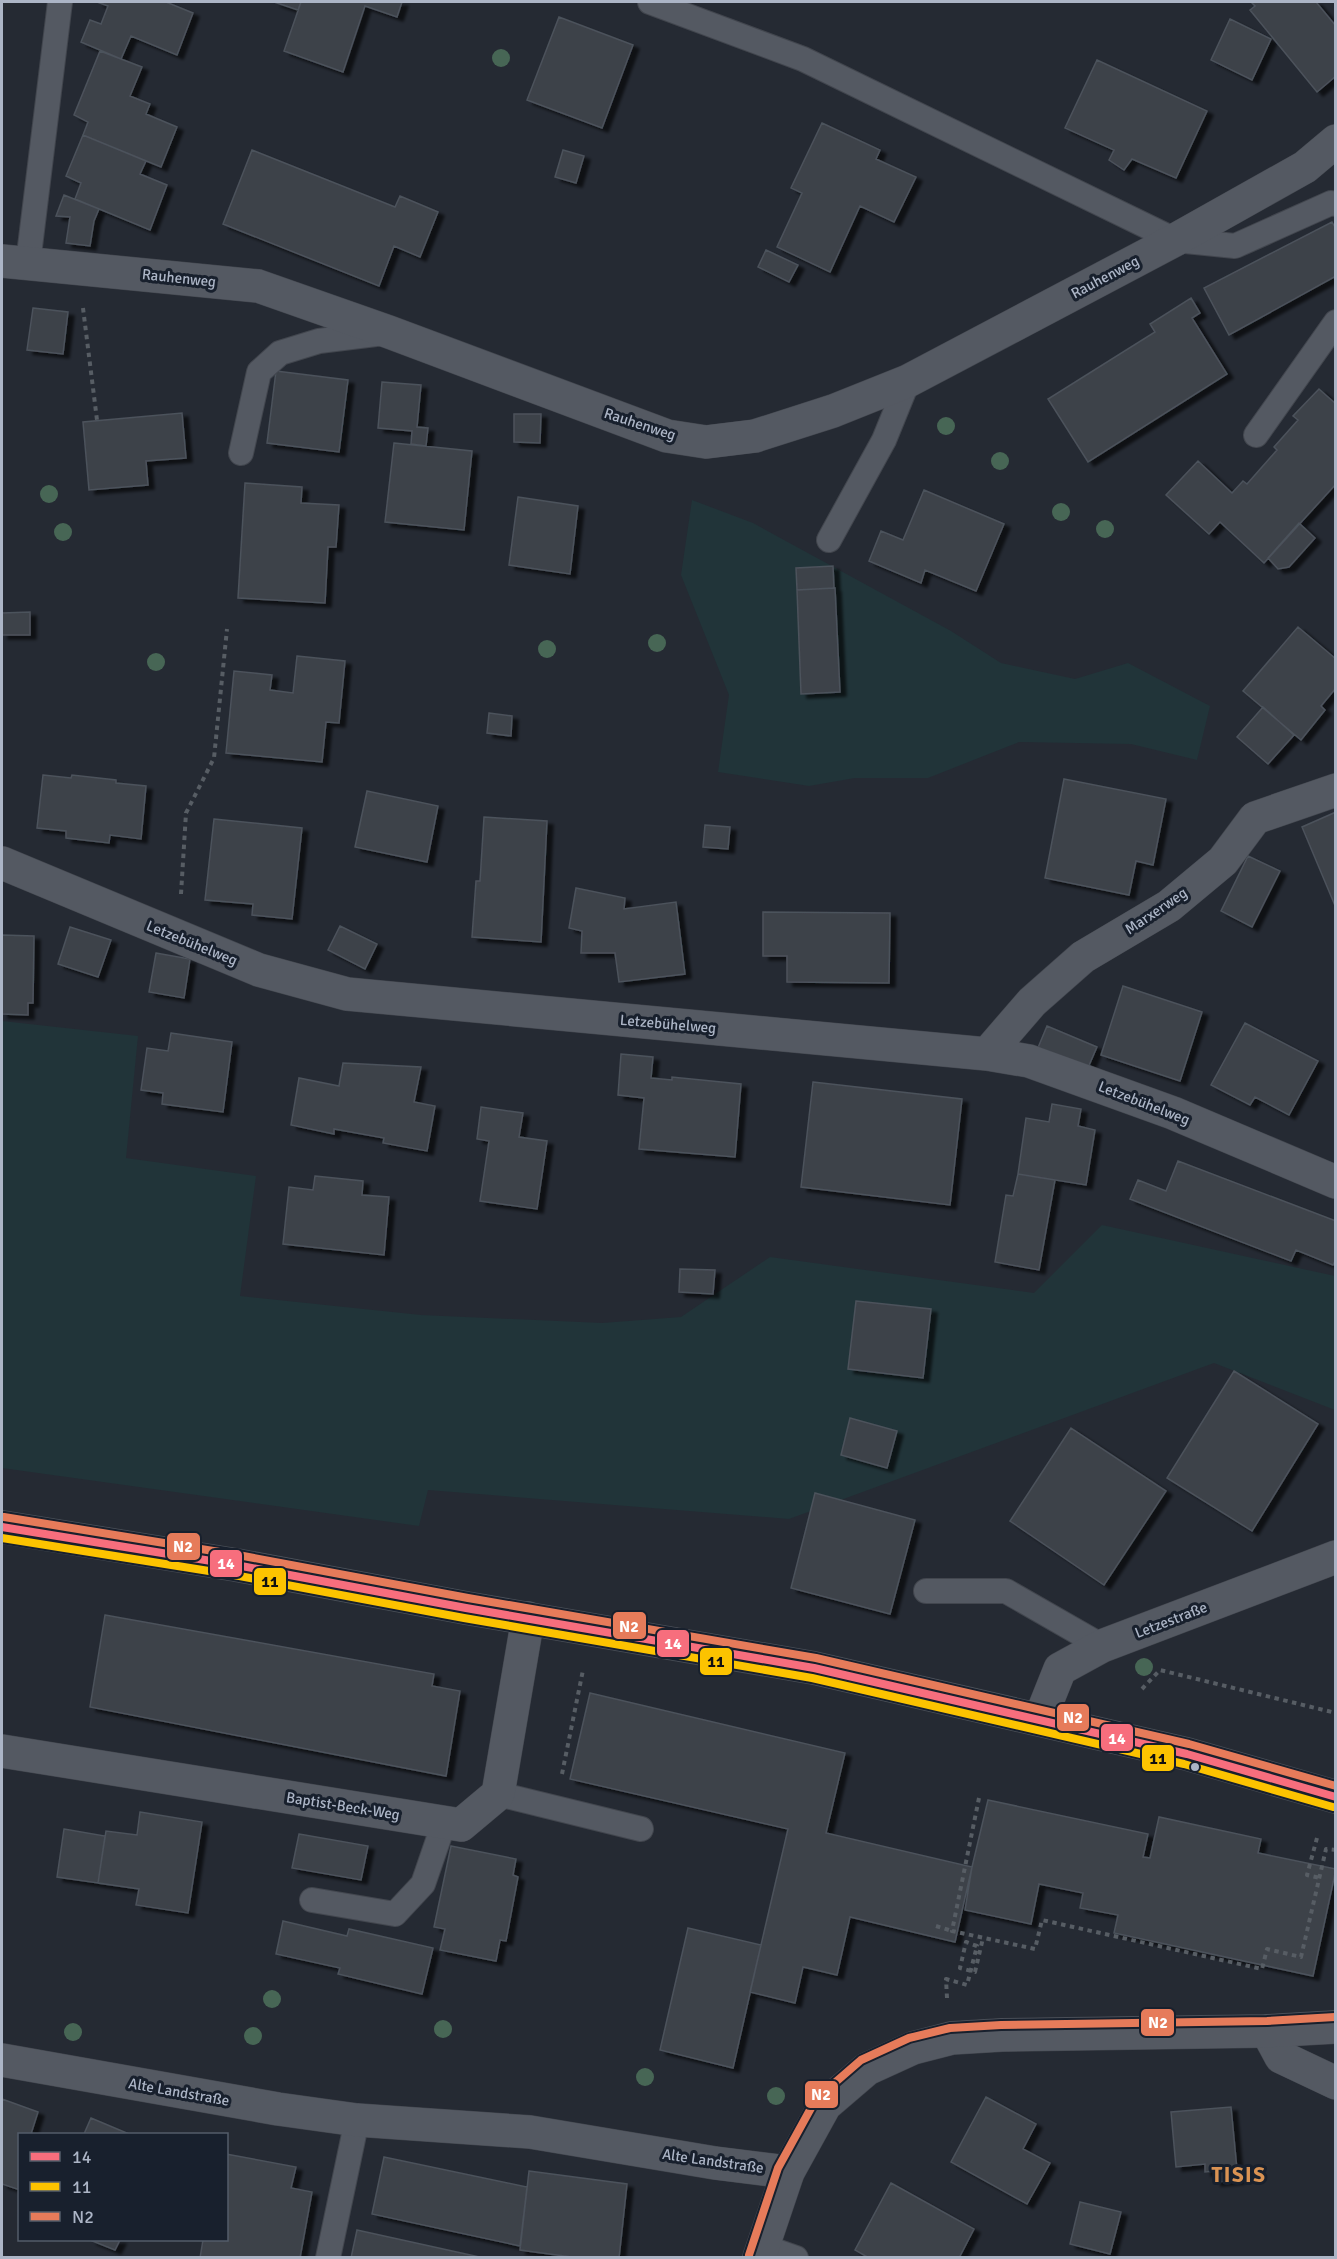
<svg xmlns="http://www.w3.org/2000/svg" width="1337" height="2259" font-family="Signika,sans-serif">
<defs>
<filter id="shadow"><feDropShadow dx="6" dy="4" stdDeviation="1.5" flood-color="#0009"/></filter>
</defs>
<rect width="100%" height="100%" fill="#252a33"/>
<!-- green -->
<path fill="#213439" d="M 692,500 L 753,523 L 951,631 L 1001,663 L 1075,679 L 1128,663 L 1210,706 L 1197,760 L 1131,744 L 1019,742 L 928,778 L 855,778 L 809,786 L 718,772 L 729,695 L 681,575 Z
M 2,1021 L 138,1036 L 126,1158 L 256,1176 L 240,1296 L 421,1315 L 602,1323 L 681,1317 L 770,1257 L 1034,1293 L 1102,1225 L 1335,1276 L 1335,1410 L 1214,1363 L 789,1519 L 428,1490 L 419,1526 L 2,1468 Z"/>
<!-- building -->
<path fill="#3e424a" stroke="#4c525b" stroke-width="1.5" filter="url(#shadow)" d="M 97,2 L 166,2 L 193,13 L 177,55 L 131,36 L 121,59 L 81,42 L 90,20 L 101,24 L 108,6 Z
M 274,2 L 301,2 L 298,10 Z
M 301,2 L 402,2 L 397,17 L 365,6 L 343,72 L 284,51 Z
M 1251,2 L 1316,2 L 1336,26 L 1336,76 L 1317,92 L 1250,10 L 1255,6 Z
M 559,17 L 633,45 L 602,128 L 527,100 Z
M 1230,19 L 1271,39 L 1252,80 L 1211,60 Z
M 100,51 L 142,67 L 130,96 L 150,104 L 146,114 L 177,127 L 161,167 L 83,135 L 88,122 L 74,115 Z
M 1097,60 L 1207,111 L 1176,178 L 1132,159 L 1124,170 L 1109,160 L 1114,150 L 1065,128 Z
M 822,123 L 880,150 L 876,159 L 916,177 L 894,222 L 860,206 L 830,272 L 777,247 L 802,193 L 791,188 Z
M 83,135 L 146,161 L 140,174 L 167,185 L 150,230 L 75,199 L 81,183 L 66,176 Z
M 252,150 L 395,207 L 400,196 L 438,212 L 420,257 L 394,246 L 379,286 L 223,224 Z
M 563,150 L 584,156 L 576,183 L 555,177 Z
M 64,195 L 99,209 L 94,221 L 90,246 L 66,243 L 70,217 L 56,216 Z
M 1332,222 L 1336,229 L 1336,276 L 1229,335 L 1204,288 Z
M 766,250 L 798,265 L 789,282 L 758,267 Z
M 1191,298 L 1200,313 L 1192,318 L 1227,374 L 1088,462 L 1048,399 L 1155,332 L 1150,324 Z
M 33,308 L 68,312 L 63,354 L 27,350 Z
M 276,371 L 348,380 L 339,452 L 267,443 Z
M 382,382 L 421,385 L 417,427 L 428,428 L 426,446 L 411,444 L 412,431 L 378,428 Z
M 1319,389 L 1336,404 L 1336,484 L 1264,563 L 1220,522 L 1209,534 L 1166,495 L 1198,461 L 1232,493 L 1243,481 L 1247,484 L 1277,450 L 1274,447 L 1298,420 L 1293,416 Z
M 182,413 L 186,458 L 146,461 L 148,485 L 89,490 L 83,422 Z
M 514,414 L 541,414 L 540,443 L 514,442 Z
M 394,443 L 472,451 L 464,530 L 385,522 Z
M 245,483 L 302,487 L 301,503 L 339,505 L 336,547 L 328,547 L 325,603 L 238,598 Z
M 924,490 L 1004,524 L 976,591 L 925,570 L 921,583 L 869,561 L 881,531 L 903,540 Z
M 518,497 L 578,506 L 570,574 L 509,565 Z
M 1299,523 L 1315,538 L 1289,567 L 1278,569 L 1268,558 Z
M 833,566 L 834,588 L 797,590 L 796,568 Z
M 835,588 L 840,692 L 801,694 L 797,590 Z
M 30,612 L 30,635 L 2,635 L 2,613 Z
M 1298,627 L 1336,659 L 1336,688 L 1321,706 L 1325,710 L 1301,740 L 1243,691 Z
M 297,656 L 345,661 L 339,723 L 326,722 L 322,762 L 226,753 L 234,671 L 272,675 L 270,690 L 293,693 Z
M 1263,707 L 1294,735 L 1268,764 L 1237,737 Z
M 489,713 L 512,716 L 511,736 L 487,733 Z
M 43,775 L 71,778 L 72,775 L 116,780 L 116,783 L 146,786 L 141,839 L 110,835 L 109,843 L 66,838 L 66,831 L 37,828 Z
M 1064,779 L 1166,799 L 1153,865 L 1136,861 L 1129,895 L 1045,878 Z
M 367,791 L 438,806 L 427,862 L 355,847 Z
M 1336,812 L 1336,908 L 1302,827 Z
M 484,817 L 547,821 L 541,942 L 472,937 L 476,881 L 480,881 Z
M 214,819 L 302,828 L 292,919 L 252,915 L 253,904 L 205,900 Z
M 705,825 L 730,827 L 728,849 L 703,847 Z
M 1248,856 L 1280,871 L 1252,927 L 1221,911 Z
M 576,888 L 625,898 L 624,909 L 676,902 L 685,974 L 619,982 L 615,953 L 581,953 L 582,931 L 569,928 Z
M 763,912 L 890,913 L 889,983 L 787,982 L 787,956 L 763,956 Z
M 340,926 L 377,944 L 365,969 L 328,950 Z
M 70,927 L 111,940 L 98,977 L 58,964 Z
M 2,935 L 34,936 L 33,1003 L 28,1003 L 28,1015 L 2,1014 Z
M 156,953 L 190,959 L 184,998 L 149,992 Z
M 1123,986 L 1202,1012 L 1180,1081 L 1101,1055 Z
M 1245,1023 L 1318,1061 L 1289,1115 L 1255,1097 L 1250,1105 L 1211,1085 Z
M 1047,1026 L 1097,1047 L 1087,1070 L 1037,1050 Z
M 171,1033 L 232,1042 L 223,1112 L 162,1104 L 163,1093 L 141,1090 L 147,1048 L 168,1051 Z
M 621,1054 L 653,1057 L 651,1078 L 672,1080 L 672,1077 L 741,1084 L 735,1157 L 639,1149 L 644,1098 L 618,1095 Z
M 343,1063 L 421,1067 L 414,1102 L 435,1106 L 427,1151 L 383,1143 L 384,1138 L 334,1129 L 334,1134 L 291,1125 L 299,1078 L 339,1086 Z
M 813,1082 L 962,1099 L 950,1205 L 801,1187 Z
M 1052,1104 L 1081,1109 L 1078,1126 L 1095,1130 L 1086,1185 L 1018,1174 L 1026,1118 L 1049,1122 Z
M 481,1107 L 523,1113 L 519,1137 L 547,1141 L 537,1209 L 480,1201 L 489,1141 L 477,1139 Z
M 1178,1161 L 1336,1221 L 1336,1259 L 1333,1265 L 1296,1250 L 1291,1261 L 1130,1199 L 1138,1180 L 1166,1191 Z
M 1018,1174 L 1055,1180 L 1039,1270 L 995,1262 L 1006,1195 L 1013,1196 Z
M 315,1176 L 363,1181 L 362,1195 L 389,1197 L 384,1255 L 283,1244 L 289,1187 L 313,1190 Z
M 680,1269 L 715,1270 L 713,1294 L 679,1292 Z
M 856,1301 L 931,1309 L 923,1378 L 848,1369 Z
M 1234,1371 L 1318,1424 L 1252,1531 L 1167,1478 Z
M 850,1418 L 897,1431 L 887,1468 L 841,1455 Z
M 1071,1428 L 1166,1491 L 1104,1585 L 1010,1521 Z
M 815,1493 L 915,1520 L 890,1614 L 791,1588 Z
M 105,1615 L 434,1674 L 432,1686 L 460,1691 L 446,1776 L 90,1707 Z
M 590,1693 L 845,1753 L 826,1833 L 972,1867 L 955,1942 L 850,1917 L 837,1975 L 803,1967 L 795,2003 L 750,1992 L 788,1829 L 570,1779 Z
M 988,1800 L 1148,1834 L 1143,1857 L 1150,1858 L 1159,1817 L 1261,1839 L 1258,1853 L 1336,1869 L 1313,1976 L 1114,1933 L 1118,1915 L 1080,1908 L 1083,1893 L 1039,1884 L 1031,1924 L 965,1910 L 972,1867 Z
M 140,1812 L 202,1822 L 188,1913 L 136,1905 L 139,1889 L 98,1883 L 106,1831 L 137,1835 Z
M 64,1829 L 105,1836 L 98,1883 L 57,1877 Z
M 299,1834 L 368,1846 L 361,1880 L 292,1868 Z
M 451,1846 L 516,1859 L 513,1875 L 518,1877 L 506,1941 L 500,1940 L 496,1961 L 440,1950 L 445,1929 L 434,1927 Z
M 283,1921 L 347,1936 L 349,1929 L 433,1948 L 422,1994 L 338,1974 L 340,1968 L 276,1954 Z
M 688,1928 L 761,1945 L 733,2068 L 660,2050 Z
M 986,2097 L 1036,2124 L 1023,2149 L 1050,2163 L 1027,2204 L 951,2162 Z
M 2,2099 L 38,2112 L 31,2134 L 20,2134 L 20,2190 L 2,2184 Z
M 1231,2107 L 1238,2180 L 1215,2182 L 1214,2171 L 1205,2172 L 1205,2164 L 1176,2167 L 1171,2112 Z
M 91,2118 L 129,2134 L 84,2134 Z
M 226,2154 L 296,2167 L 291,2188 L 312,2192 L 300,2258 L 200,2258 L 203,2240 L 226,2240 Z
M 384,2157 L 527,2187 L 520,2246 L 372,2214 Z
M 529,2171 L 627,2184 L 619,2258 L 579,2258 L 520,2250 Z
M 891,2183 L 974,2229 L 959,2258 L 869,2258 L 855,2250 Z
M 1080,2202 L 1121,2212 L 1110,2254 L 1070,2244 Z
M 357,2230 L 484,2258 L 351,2258 Z
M 90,2240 L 120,2240 L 115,2250 Z"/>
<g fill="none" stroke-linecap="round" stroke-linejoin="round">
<!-- service casing -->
<g stroke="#42464e" stroke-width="26">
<path id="service" d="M 650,2 L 803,59 L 1175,240 L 1235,246 L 1331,203 L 1336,204
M 28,263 L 60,2
M 1256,435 L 1336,322
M 241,453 L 259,372 L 280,353 L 319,341 L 384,333
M 829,540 L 884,440 L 908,381
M 926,1591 L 1006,1591 L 1102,1646
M 498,1794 L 641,1829
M 312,1900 L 395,1914 L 423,1884 L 444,1823
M 762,2246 L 796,2258
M 328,2258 L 357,2120"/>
</g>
<!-- minor casing -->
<g stroke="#42464e" stroke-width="34">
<path id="minor" d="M 2,261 L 258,286 L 389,332 L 667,436 L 706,442 L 755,436 L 833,411 L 908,381 L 1175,240 L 1305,167 L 1336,141
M 2,863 L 259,970 L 347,994 L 987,1054 L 1029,1061 L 1173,1113 L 1336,1182
M 987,1054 L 1032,1002 L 1083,957 L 1169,906 L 1223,861 L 1255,818 L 1336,790
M 1040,1719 L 1060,1669 L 1102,1646 L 1336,1557
M 2,1751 L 461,1825 L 498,1794 L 528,1618
M 1267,2031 L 1281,2057 L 1336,2083
M 2,2060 L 278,2109 L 357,2120 L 530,2132 L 715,2163 L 788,2172"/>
</g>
<!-- tertiary casing -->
<g stroke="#42464e" stroke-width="34">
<path id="tertiary" d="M 759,2258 L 788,2172 L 825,2105 L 867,2069 L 913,2048 L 952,2038 L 1002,2035 L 1267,2031 L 1336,2027"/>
</g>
<!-- primary casing -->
<g stroke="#42474f" stroke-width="34">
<path id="primary" d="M 2,1527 L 236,1565 L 466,1608 L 814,1668 L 1187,1754 L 1336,1797"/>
</g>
<!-- path -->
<path stroke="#575d64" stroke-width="4" stroke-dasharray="4.5 4.5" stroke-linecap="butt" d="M 83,308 L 97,420
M 181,894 L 186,813 L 214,758 L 227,629
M 1142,1689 L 1160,1670 L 1336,1713
M 562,1774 L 583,1670
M 979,1798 L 952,1931 L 1035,1949 L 1042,1920 L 1262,1969 L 1267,1949 L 1301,1957 L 1326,1849 L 1336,1850
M 1317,1838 L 1307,1875 L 1320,1878
M 936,1926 L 952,1931
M 947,1998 L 946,1979 L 967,1985 L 977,1946 L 966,1942 L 960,1968 L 975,1972 L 983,1938"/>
<!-- service -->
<use href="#service" stroke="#545962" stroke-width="24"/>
<!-- minor -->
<use href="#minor" stroke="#545962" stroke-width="33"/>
<!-- tertiary -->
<use href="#tertiary" stroke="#545962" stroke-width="33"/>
<!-- primary -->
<use href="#primary" stroke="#565b63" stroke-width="33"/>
<!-- bus-1 casing -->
<g stroke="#18202d" stroke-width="12">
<path id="bus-1" d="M 2,1527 L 236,1565 L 466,1608 L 814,1668 L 1187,1754 L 1336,1797"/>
</g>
<!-- bus-2 casing -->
<g stroke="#18202d" stroke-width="12">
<path id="bus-2" d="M 2,1538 L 234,1575 L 464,1618 L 812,1678 L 1184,1764 L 1333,1807"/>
</g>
<!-- bus-3 casing -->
<g stroke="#18202d" stroke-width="12">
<path id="bus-3" d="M 4,1517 L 238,1555 L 468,1598 L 816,1658 L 1189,1744 L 1336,1786
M 749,2255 L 778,2168 L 816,2099 L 861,2060 L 909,2038 L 950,2028 L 1001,2025 L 1267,2021 L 1335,2017"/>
</g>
<!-- bus-1 -->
<use href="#bus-1" stroke="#f76e7d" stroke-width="8"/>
<!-- bus-2 -->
<use href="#bus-2" stroke="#fcc300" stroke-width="8"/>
<!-- bus-3 -->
<use href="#bus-3" stroke="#e67b5a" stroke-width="8"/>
</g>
<!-- trees -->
<g fill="#476655">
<circle cx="501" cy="58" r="9"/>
<circle cx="946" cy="426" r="9"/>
<circle cx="1000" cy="461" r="9"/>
<circle cx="49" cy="494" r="9"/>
<circle cx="1061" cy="512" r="9"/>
<circle cx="1105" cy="529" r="9"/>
<circle cx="63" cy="532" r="9"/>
<circle cx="657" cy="643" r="9"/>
<circle cx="547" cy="649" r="9"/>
<circle cx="156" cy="662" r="9"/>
<circle cx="1144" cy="1667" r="9"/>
<circle cx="272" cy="1999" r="9"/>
<circle cx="443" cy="2029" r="9"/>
<circle cx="73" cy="2032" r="9"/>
<circle cx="253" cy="2036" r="9"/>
<circle cx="645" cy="2077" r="9"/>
<circle cx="776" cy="2096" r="9"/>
</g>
<!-- markers -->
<circle fill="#acb5c6" stroke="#18202d" stroke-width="2" cx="1195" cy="1767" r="5"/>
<g text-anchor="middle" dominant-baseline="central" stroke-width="6" stroke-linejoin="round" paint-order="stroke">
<!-- street labels -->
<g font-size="15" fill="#acb5c6" stroke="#18202d">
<text transform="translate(1105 277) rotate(-28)">Rauhenweg</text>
<text transform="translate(179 278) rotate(6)">Rauhenweg</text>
<text transform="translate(640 424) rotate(18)">Rauhenweg</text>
<text transform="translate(1156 911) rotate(-34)">Marxerweg</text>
<text transform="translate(192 943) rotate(22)">Letzebühelweg</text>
<text transform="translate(668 1024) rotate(5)">Letzebühelweg</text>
<text transform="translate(1144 1103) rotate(21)">Letzebühelweg</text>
<text transform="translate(1171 1620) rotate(-21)">Letzestraße</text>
<text transform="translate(343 1806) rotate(9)">Baptist-Beck-Weg</text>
<text transform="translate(179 2092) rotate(10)">Alte Landstraße</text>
<text transform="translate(713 2161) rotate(8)">Alte Landstraße</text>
</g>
<!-- district labels -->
<g font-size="21" font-weight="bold" letter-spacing="1.5" fill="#da9353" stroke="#18202d">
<text x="1239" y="2175">TISIS</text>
</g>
</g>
<g stroke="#18202d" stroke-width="2">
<rect x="166" y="1532" width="35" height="29" rx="6" fill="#e67b5a"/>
<rect x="209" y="1549" width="34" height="29" rx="6" fill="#f76e7d"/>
<rect x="253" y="1567" width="34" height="29" rx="6" fill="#fcc300"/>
<rect x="612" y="1611" width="35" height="29" rx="6" fill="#e67b5a"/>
<rect x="656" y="1629" width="34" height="29" rx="6" fill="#f76e7d"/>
<rect x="699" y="1647" width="34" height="29" rx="6" fill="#fcc300"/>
<rect x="1056" y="1703" width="34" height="29" rx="6" fill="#e67b5a"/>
<rect x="1100" y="1723" width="34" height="29" rx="6" fill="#f76e7d"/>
<rect x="1141" y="1744" width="34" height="28" rx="6" fill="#fcc300"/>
<rect x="1140" y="2008" width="35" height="29" rx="6" fill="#e67b5a"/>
<rect x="804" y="2080" width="35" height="29" rx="6" fill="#e67b5a"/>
</g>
<g font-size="16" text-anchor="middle" font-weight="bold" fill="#fff">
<text x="183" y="1552">N2</text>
<text x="226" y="1569">14</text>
<text x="629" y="1632">N2</text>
<text x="673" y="1649">14</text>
<text x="1073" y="1723">N2</text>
<text x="1117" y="1744">14</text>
<text x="1158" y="2028">N2</text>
<text x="821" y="2100">N2</text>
</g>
<g font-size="16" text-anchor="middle" font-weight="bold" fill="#111">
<text x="270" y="1587">11</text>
<text x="716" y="1667">11</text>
<text x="1158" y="1764">11</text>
</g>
<!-- border -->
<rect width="1337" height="2259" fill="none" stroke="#acb5c6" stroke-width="6"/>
<!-- legend -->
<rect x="18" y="2133" width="210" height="108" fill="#18202d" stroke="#535c6a" stroke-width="1.5"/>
<rect x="30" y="2152" width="30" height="9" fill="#f76e7d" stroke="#535c6a" stroke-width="1.5"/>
<text x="72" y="2163" font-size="18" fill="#acb5c6">14</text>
<rect x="30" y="2182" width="30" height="9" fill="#fcc300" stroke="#535c6a" stroke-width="1.5"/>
<text x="72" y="2193" font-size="18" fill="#acb5c6">11</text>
<rect x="30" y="2212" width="30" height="9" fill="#e67b5a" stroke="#535c6a" stroke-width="1.5"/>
<text x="72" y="2223" font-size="18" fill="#acb5c6">N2</text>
</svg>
